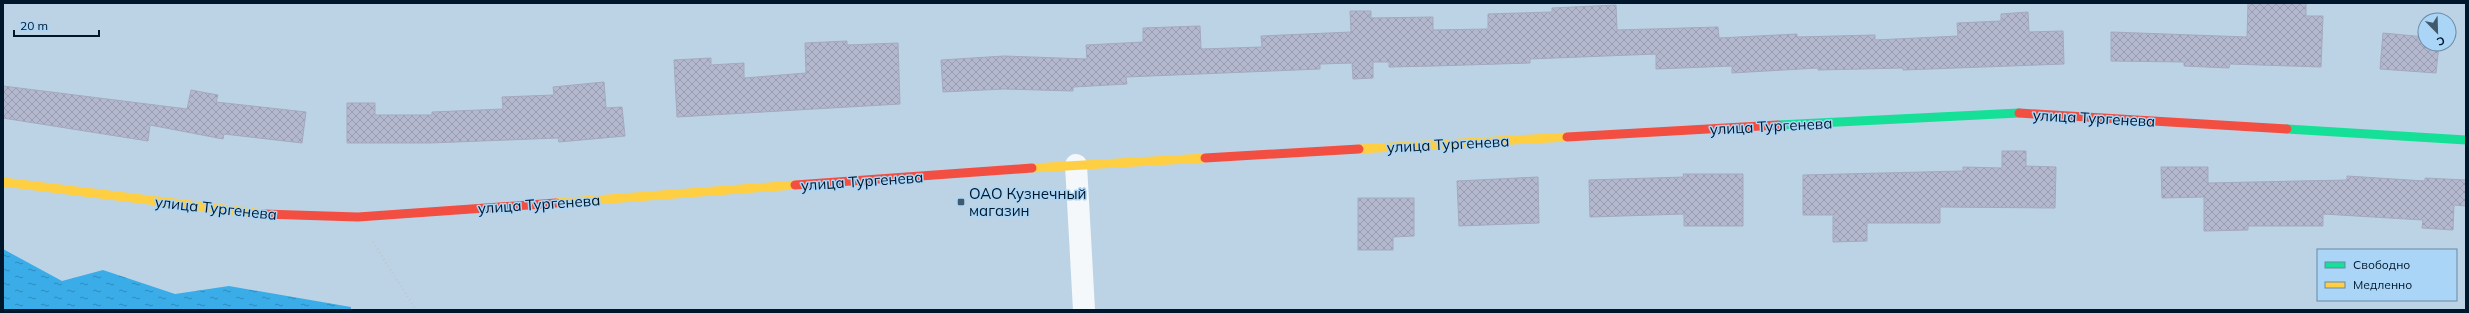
<svg xmlns="http://www.w3.org/2000/svg" width="2469" height="313" font-family="Mulish,sans-serif">
<defs>
<pattern id="water-ripples" width="26" height="14" patternUnits="userSpaceOnUse"><rect width="26" height="14" fill="#3aace8"/><path d="M2 4q2-2 4 0t4 0M15 11q2-2 4 0t4 0" fill="none" stroke="#2e8bbc"/></pattern>
<pattern id="building-cross-hatch" width="8" height="8" patternUnits="userSpaceOnUse"><rect width="8" height="8" fill="#b3b8ce"/><path d="M0 0l8 8M0 8l8-8" fill="none" stroke="#989db1"/></pattern>
</defs>
<rect width="100%" height="100%" fill="#bcd3e5"/>
<!-- water -->
<path fill="url(#water-ripples)" d="M 3,249 L 62,281 L 103,270 L 175,294 L 229,286 L 351,307 L 351,310 L 3,310 Z"/>
<!-- building -->
<path fill="url(#building-cross-hatch)" stroke="#a4a9be" d="M 2248,3 L 2306,3 L 2306,16 L 2323,16 L 2321,67 L 2230,64 L 2229,68 L 2184,66 L 2184,62 L 2111,61 L 2111,32 L 2247,37 Z
M 1616,5 L 1617,30 L 1718,27 L 1719,38 L 1797,34 L 1797,37 L 1875,35 L 1875,40 L 1958,36 L 1957,23 L 2001,21 L 2001,14 L 2028,12 L 2029,32 L 2063,31 L 2064,64 L 1903,70 L 1903,68 L 1818,70 L 1818,68 L 1732,73 L 1732,66 L 1656,69 L 1656,54 L 1530,59 L 1530,63 L 1434,66 L 1389,67 L 1389,62 L 1373,62 L 1373,78 L 1353,79 L 1352,63 L 1320,64 L 1320,69 L 1126,77 L 1127,84 L 1073,87 L 1073,91 L 1004,89 L 943,92 L 941,60 L 1004,56 L 1087,59 L 1086,45 L 1143,42 L 1143,28 L 1200,26 L 1201,49 L 1262,47 L 1261,36 L 1351,32 L 1350,11 L 1371,11 L 1371,18 L 1433,17 L 1433,30 L 1488,29 L 1488,14 L 1552,12 L 1552,8 Z
M 2383,33 L 2425,37 L 2425,44 L 2439,44 L 2436,73 L 2380,69 Z
M 847,41 L 847,45 L 898,43 L 900,104 L 677,117 L 674,60 L 711,58 L 711,65 L 744,63 L 744,78 L 806,73 L 805,43 Z
M 604,82 L 606,108 L 622,107 L 625,136 L 559,142 L 558,138 L 430,143 L 347,143 L 347,103 L 375,103 L 375,115 L 432,115 L 432,112 L 503,109 L 502,97 L 554,95 L 553,87 Z
M 3,86 L 187,109 L 191,90 L 218,95 L 216,102 L 306,112 L 302,143 L 224,134 L 223,139 L 150,125 L 148,141 L 3,118 Z
M 2002,151 L 2026,151 L 2026,166 L 2056,167 L 2055,208 L 1940,207 L 1940,223 L 1867,223 L 1867,241 L 1833,242 L 1833,215 L 1803,215 L 1803,175 L 1963,171 L 1963,167 L 2002,168 Z
M 2161,167 L 2208,167 L 2208,183 L 2347,180 L 2347,176 L 2425,181 L 2425,178 L 2466,180 L 2466,206 L 2454,205 L 2453,230 L 2422,228 L 2423,220 L 2323,214 L 2323,226 L 2248,226 L 2248,230 L 2204,231 L 2204,197 L 2162,198 Z
M 1683,174 L 1743,174 L 1743,226 L 1684,226 L 1684,214 L 1590,217 L 1589,180 L 1684,177 Z
M 1538,177 L 1539,223 L 1459,226 L 1457,181 Z
M 1358,198 L 1414,198 L 1414,236 L 1393,237 L 1393,250 L 1358,250 Z"/>
<g fill="none" stroke-linecap="round" stroke-linejoin="round">
<!-- path -->
<path stroke="#bfc7cd" stroke-width="2.5" stroke-dasharray="1 3" stroke-linecap="butt" d="M 373,242 L 416,310"/>
<!-- street -->
<path stroke="#f5f8fb" stroke-width="22" d="M 1076,165 L 1084,310"/>
<!-- fast -->
<path stroke="#16e098" stroke-width="9" d="M 1778,125 L 2019,113
M 2287,129 L 2466,140"/>
<!-- slow -->
<path stroke="#ffcf43" stroke-width="9" d="M 1359,149 L 1567,137
M 1032,168 L 1205,158
M 3,182 L 263,214
M 556,203 L 795,185"/>
<!-- jam -->
<path stroke="#f24e42" stroke-width="9" d="M 2019,113 L 2287,129
M 1567,137 L 1778,125
M 1205,158 L 1359,149
M 795,185 L 1032,168
M 263,214 L 358,217 L 556,203"/>
</g>
<!-- markers -->
<rect fill="#42596c" stroke="#abd5f6" stroke-width="1.5" x="957" y="198" width="8" height="8" rx="2"/>
<g text-anchor="middle" dominant-baseline="central" stroke-width="3" stroke-linejoin="round" paint-order="stroke">
<!-- street labels -->
<g font-size="15" fill="#00172b" stroke="#abd5f6">
<text transform="translate(2094 118) rotate(3)">улица Тургенева</text>
<text transform="translate(1771 126) rotate(-3)">улица Тургенева</text>
<text transform="translate(1448 144) rotate(-3)">улица Тургенева</text>
<text transform="translate(862 181) rotate(-4)">улица Тургенева</text>
<text transform="translate(539 204) rotate(-4)">улица Тургенева</text>
<text transform="translate(216 208) rotate(6)">улица Тургенева</text>
</g>
<!-- poi labels -->
<g font-size="15" fill="#00172b" stroke="#abd5f6" text-anchor="start">
<text x="969" y="193">ОАО Кузнечный<tspan x="969" dy="17">магазин</tspan></text>
</g>
</g>
<!-- border -->
<rect width="2469" height="313" fill="none" stroke="#00172b" stroke-width="8"/>
<!-- legend -->
<rect x="2317" y="249" width="140" height="52" fill="#abd5f6" stroke="#6789a5"/>
<rect x="2325" y="262" width="20" height="6" fill="#16e098" stroke="#6789a5"/>
<text x="2353" y="269" font-size="12" fill="#00172b">Свободно</text>
<rect x="2325" y="282" width="20" height="6" fill="#ffcf43" stroke="#6789a5"/>
<text x="2353" y="289" font-size="12" fill="#00172b">Медленно</text>
<!-- north arrow -->
<g transform="translate(2437 32) rotate(157)"><circle r="19" fill="#abd5f6" stroke="#6789a5"/>
<path d="M0-3L7 15L0 10L-7 15Z" fill="#42596c"/>
<text y="-6" font-size="11" font-weight="bold" text-anchor="middle" fill="#00172b">С</text>
</g>
<!-- scale -->
<path d="M14 30v6h85v-6" fill="none" stroke="#00172b" stroke-width="2"/>
<text x="20" y="30" font-size="12" fill="#00172b" stroke="#abd5f6" stroke-width="3" paint-order="stroke">20 m</text>
</svg>
